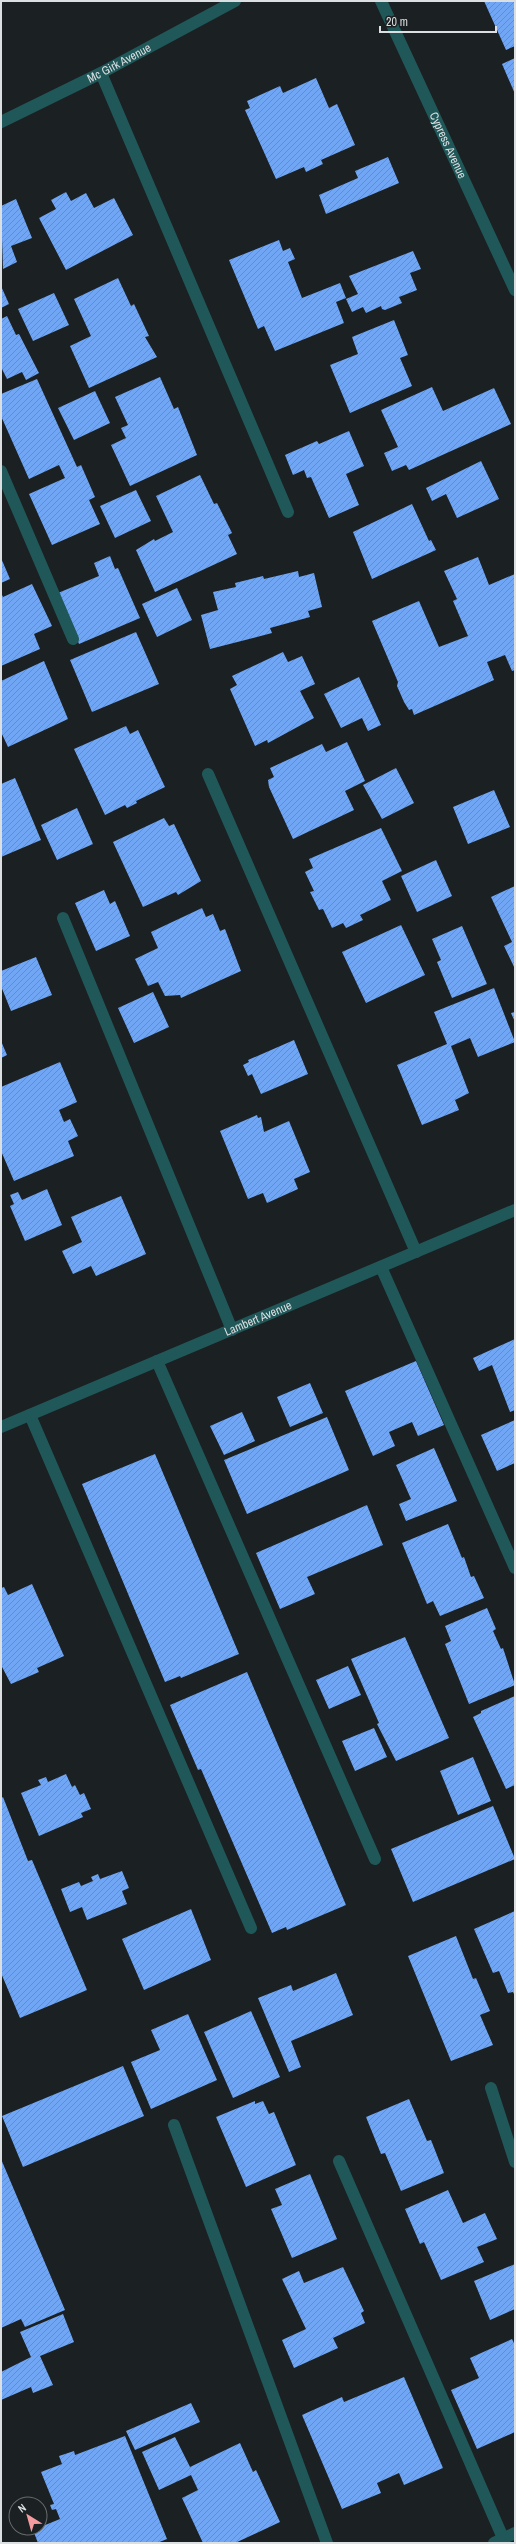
<svg xmlns="http://www.w3.org/2000/svg" width="516" height="2544" font-family="'Archivo Narrow',sans-serif">
<defs>
<pattern id="building-hatch" width="6" height="6" patternUnits="userSpaceOnUse"><rect width="6" height="6" fill="#70a6f4"/><path d="M-1 1l2-2M0 6l6-6M5 7l2-2" fill="none" stroke="#648dc8"/></pattern>
</defs>
<rect width="100%" height="100%" fill="#1b2022"/>
<!-- building -->
<path fill="url(#building-hatch)" d="M 484,1 L 515,1 L 515,46 L 506,50 Z
M 515,58 L 515,94 L 502,64 Z
M 316,78 L 329,108 L 337,104 L 355,145 L 321,160 L 323,164 L 306,172 L 304,167 L 276,179 L 245,110 L 250,108 L 247,101 L 280,86 L 283,93 Z
M 388,157 L 399,183 L 326,214 L 319,195 L 358,178 L 355,171 Z
M 66,192 L 71,201 L 86,193 L 94,208 L 114,198 L 133,235 L 66,270 L 39,218 L 56,209 L 51,200 Z
M 16,199 L 32,238 L 11,246 L 17,262 L 3,269 L 1,206 Z
M 279,240 L 283,251 L 290,248 L 295,259 L 288,262 L 302,298 L 340,283 L 346,298 L 336,302 L 344,323 L 275,351 L 264,326 L 258,329 L 229,260 Z
M 413,251 L 421,269 L 410,273 L 417,290 L 399,297 L 402,303 L 385,310 L 382,309 L 381,306 L 366,313 L 363,307 L 352,312 L 346,299 L 358,294 L 349,276 Z
M 118,278 L 131,306 L 134,304 L 149,336 L 145,337 L 157,357 L 89,388 L 70,346 L 91,336 L 74,299 Z
M 1,286 L 9,304 L 1,308 Z
M 54,293 L 69,325 L 33,341 L 18,309 Z
M 7,316 L 16,335 L 19,334 L 39,373 L 26,380 L 22,372 L 7,379 L 1,367 L 1,319 Z
M 394,320 L 408,355 L 400,358 L 412,386 L 350,413 L 330,365 L 358,354 L 352,337 Z
M 160,377 L 174,409 L 178,407 L 197,455 L 130,486 L 111,445 L 126,438 L 121,428 L 128,425 L 115,397 Z
M 37,379 L 77,467 L 81,465 L 95,497 L 89,500 L 100,524 L 52,545 L 29,494 L 65,478 L 59,465 L 29,479 L 1,416 L 1,394 Z
M 432,387 L 443,411 L 494,388 L 511,424 L 409,470 L 406,465 L 392,471 L 384,453 L 398,447 L 381,410 Z
M 95,391 L 110,423 L 74,440 L 58,408 Z
M 349,431 L 364,466 L 346,474 L 359,505 L 329,518 L 311,477 L 307,478 L 304,470 L 293,475 L 285,455 L 317,441 L 319,444 Z
M 481,461 L 499,499 L 457,518 L 446,494 L 432,501 L 426,488 Z
M 200,475 L 214,504 L 217,503 L 232,533 L 228,535 L 237,554 L 155,592 L 136,550 L 154,539 L 155,541 L 173,532 L 156,496 Z
M 136,490 L 151,521 L 115,538 L 100,506 Z
M 412,504 L 429,541 L 431,540 L 436,550 L 372,579 L 353,532 Z
M 110,556 L 115,569 L 118,568 L 140,618 L 79,644 L 58,593 L 99,576 L 94,563 Z
M 478,557 L 489,585 L 515,574 L 515,670 L 512,671 L 505,655 L 487,662 L 494,680 L 414,715 L 412,709 L 409,710 L 404,702 L 397,686 L 398,682 L 372,621 L 419,601 L 439,647 L 468,636 L 453,601 L 457,599 L 444,571 Z
M 1,558 L 10,579 L 1,583 Z
M 298,571 L 299,577 L 314,573 L 322,607 L 308,611 L 310,617 L 270,628 L 272,633 L 210,649 L 201,615 L 218,610 L 213,592 L 236,587 L 235,583 L 263,576 L 264,579 Z
M 32,584 L 52,626 L 34,634 L 40,649 L 1,666 L 1,593 L 3,597 Z
M 177,588 L 192,620 L 157,637 L 142,604 Z
M 136,632 L 159,684 L 92,712 L 70,660 Z
M 283,652 L 288,662 L 302,656 L 315,684 L 300,691 L 314,718 L 268,743 L 267,740 L 255,746 L 230,689 L 237,685 L 232,676 Z
M 44,661 L 68,719 L 8,747 L 1,732 L 1,681 Z
M 359,677 L 381,725 L 368,731 L 362,718 L 341,728 L 324,694 Z
M 126,726 L 130,734 L 138,730 L 165,787 L 136,801 L 137,803 L 127,808 L 125,805 L 105,815 L 74,749 Z
M 347,742 L 365,781 L 345,791 L 354,810 L 293,839 L 269,787 L 268,780 L 274,777 L 270,768 L 322,744 L 326,752 Z
M 396,768 L 414,803 L 382,819 L 363,785 Z
M 15,778 L 41,840 L 1,857 L 1,784 Z
M 494,790 L 510,827 L 468,844 L 453,807 Z
M 77,808 L 93,844 L 57,860 L 41,825 Z
M 164,818 L 169,826 L 174,824 L 201,881 L 178,895 L 176,892 L 143,907 L 113,842 Z
M 381,828 L 402,871 L 382,881 L 391,900 L 360,915 L 363,920 L 346,928 L 343,923 L 332,928 L 323,909 L 319,910 L 310,892 L 314,891 L 305,872 L 313,868 L 309,859 Z
M 436,860 L 452,896 L 417,912 L 401,876 Z
M 515,886 L 515,969 L 504,946 L 512,942 L 491,897 Z
M 104,890 L 110,904 L 115,901 L 130,936 L 96,951 L 75,903 Z
M 202,908 L 206,917 L 213,914 L 220,931 L 225,929 L 241,971 L 181,998 L 180,995 L 165,996 L 158,982 L 148,986 L 135,959 L 158,948 L 151,932 Z
M 401,925 L 425,975 L 366,1003 L 342,952 Z
M 462,926 L 487,984 L 452,998 L 437,962 L 441,960 L 432,939 Z
M 36,957 L 52,995 L 11,1011 L 1,986 L 1,971 Z
M 494,988 L 515,1042 L 478,1057 L 470,1038 L 451,1046 L 469,1093 L 455,1100 L 459,1110 L 422,1125 L 397,1065 L 447,1044 L 434,1012 Z
M 153,992 L 169,1027 L 134,1043 L 118,1008 Z
M 515,1012 L 515,1022 L 511,1013 Z
M 294,1040 L 308,1074 L 261,1094 L 252,1074 L 248,1076 L 243,1065 L 249,1062 L 248,1060 Z
M 1,1041 L 7,1055 L 1,1058 Z
M 60,1062 L 77,1102 L 59,1110 L 64,1122 L 70,1119 L 78,1136 L 68,1141 L 74,1156 L 14,1181 L 1,1151 L 1,1087 Z
M 257,1115 L 258,1118 L 261,1117 L 264,1132 L 289,1121 L 310,1172 L 294,1179 L 298,1189 L 267,1203 L 263,1193 L 248,1199 L 220,1131 Z
M 47,1189 L 62,1225 L 25,1241 L 10,1206 L 14,1204 L 10,1195 L 18,1192 L 22,1200 Z
M 121,1196 L 146,1254 L 96,1276 L 91,1266 L 73,1274 L 62,1251 L 82,1242 L 71,1217 Z
M 515,1339 L 515,1410 L 510,1412 L 492,1365 L 479,1371 L 473,1358 Z
M 416,1361 L 444,1425 L 418,1436 L 412,1422 L 389,1432 L 395,1446 L 373,1456 L 345,1391 Z
M 310,1383 L 323,1413 L 290,1427 L 277,1397 Z
M 242,1412 L 255,1441 L 224,1455 L 210,1426 Z
M 327,1417 L 349,1470 L 247,1514 L 224,1460 Z
M 515,1420 L 515,1463 L 497,1471 L 481,1435 Z
M 434,1448 L 457,1501 L 406,1521 L 399,1504 L 411,1499 L 396,1465 Z
M 155,1454 L 239,1654 L 181,1678 L 180,1676 L 165,1682 L 82,1484 Z
M 367,1505 L 383,1545 L 307,1577 L 315,1594 L 280,1609 L 256,1553 Z
M 448,1524 L 462,1558 L 464,1557 L 471,1577 L 474,1576 L 484,1598 L 440,1616 L 433,1601 L 427,1604 L 402,1543 Z
M 32,1584 L 64,1656 L 37,1668 L 39,1672 L 11,1684 L 1,1665 L 1,1588 L 4,1587 L 8,1595 Z
M 487,1608 L 496,1629 L 493,1631 L 501,1649 L 503,1648 L 515,1685 L 469,1704 L 445,1644 L 451,1641 L 445,1626 Z
M 405,1637 L 449,1738 L 396,1761 L 377,1724 L 379,1723 L 351,1659 Z
M 348,1666 L 361,1695 L 329,1709 L 316,1680 Z
M 247,1672 L 346,1905 L 287,1930 L 286,1927 L 272,1933 L 201,1769 L 198,1770 L 170,1705 Z
M 515,1696 L 515,1785 L 506,1789 L 473,1717 L 481,1713 L 481,1711 Z
M 374,1728 L 387,1757 L 355,1771 L 342,1741 Z
M 473,1757 L 491,1801 L 458,1815 L 440,1771 Z
M 66,1774 L 72,1787 L 75,1785 L 80,1795 L 84,1793 L 91,1809 L 81,1813 L 83,1817 L 39,1836 L 21,1793 L 41,1785 L 38,1780 L 46,1777 L 48,1782 Z
M 3,1797 L 28,1861 L 32,1860 L 87,1990 L 20,2018 L 1,1973 L 1,1798 Z
M 493,1806 L 515,1859 L 413,1902 L 391,1849 Z
M 122,1871 L 129,1888 L 122,1891 L 127,1904 L 87,1920 L 82,1907 L 70,1912 L 61,1889 L 79,1882 L 81,1886 L 93,1881 L 91,1877 L 98,1874 L 100,1879 Z
M 191,1909 L 211,1960 L 144,1990 L 122,1939 Z
M 515,1911 L 515,1996 L 513,1992 L 508,1993 L 499,1971 L 493,1973 L 474,1929 Z
M 456,1936 L 473,1979 L 476,1978 L 490,2011 L 480,2015 L 493,2045 L 451,2061 L 408,1956 Z
M 336,1973 L 353,2015 L 291,2041 L 301,2067 L 289,2072 L 258,1998 L 291,1985 L 293,1991 Z
M 251,2011 L 280,2077 L 233,2098 L 204,2032 Z
M 188,2014 L 217,2080 L 151,2109 L 131,2062 L 160,2050 L 151,2030 Z
M 123,2066 L 144,2116 L 23,2167 L 2,2116 Z
M 409,2099 L 427,2141 L 431,2140 L 444,2173 L 401,2191 L 385,2153 L 381,2154 L 366,2117 Z
M 255,2101 L 255,2104 L 263,2101 L 269,2114 L 274,2112 L 296,2165 L 246,2187 L 216,2117 Z
M 1,2159 L 65,2310 L 25,2327 L 21,2319 L 1,2328 Z
M 310,2174 L 337,2239 L 292,2258 L 271,2209 L 282,2205 L 275,2189 Z
M 448,2190 L 463,2223 L 485,2213 L 497,2239 L 477,2247 L 484,2262 L 441,2280 L 424,2242 L 420,2244 L 405,2209 Z
M 515,2264 L 515,2309 L 490,2320 L 474,2281 Z
M 343,2267 L 364,2311 L 361,2313 L 365,2323 L 333,2338 L 338,2348 L 294,2368 L 282,2340 L 306,2329 L 282,2279 L 299,2271 L 304,2283 Z
M 63,2314 L 74,2342 L 40,2356 L 53,2385 L 33,2393 L 31,2387 L 1,2400 L 1,2372 L 31,2357 L 20,2332 Z
M 512,2339 L 515,2345 L 515,2432 L 477,2449 L 451,2390 L 479,2378 L 470,2358 Z
M 404,2377 L 443,2468 L 404,2485 L 399,2473 L 377,2483 L 381,2493 L 342,2509 L 302,2415 L 342,2397 L 344,2402 Z
M 191,2403 L 200,2422 L 135,2450 L 126,2431 Z
M 125,2436 L 167,2539 L 157,2543 L 38,2543 L 33,2530 L 60,2519 L 56,2509 L 52,2510 L 50,2505 L 54,2504 L 41,2472 L 62,2464 L 59,2456 L 74,2451 L 75,2455 Z
M 175,2437 L 190,2467 L 240,2443 L 253,2472 L 256,2470 L 280,2522 L 235,2543 L 203,2543 L 182,2498 L 198,2490 L 191,2475 L 159,2490 L 142,2452 Z"/>
<g fill="none" stroke-linecap="round" stroke-linejoin="round">
<!-- minor -->
<g stroke="#205859" stroke-width="12">
<path id="s1" d="M 381,1 L 515,290"/>
<path d="M 101,73 L 288,512"/>
<path id="s2" d="M 1,122 L 101,73 L 235,1"/>
<path d="M 1,471 L 73,639"/>
<path d="M 208,774 L 416,1252"/>
<path d="M 63,918 L 232,1330"/>
<path d="M 381,1267 L 515,1568"/>
<path d="M 157,1361 L 375,1859"/>
<path d="M 30,1415 L 251,1928"/>
<path id="s3" d="M 1,1427 L 515,1210"/>
<path d="M 491,2088 L 515,2162"/>
<path d="M 174,2125 L 327,2543"/>
<path d="M 339,2161 L 503,2538"/>
<path d="M 494,2543 L 515,2533"/>
</g>
</g>
<g text-anchor="middle" dominant-baseline="central" stroke-width="4" stroke-linejoin="round" paint-order="stroke">
<!-- street labels -->
<g font-size="12" fill="#dcdfe1" stroke="#1b2022">
<text stroke="none"><textPath href="#s2" startOffset="132">Mc Girk Avenue</textPath></text>
<text stroke="none"><textPath href="#s1" startOffset="159">Cypress Avenue</textPath></text>
<text stroke="none"><textPath href="#s3" startOffset="279">Lambert Avenue</textPath></text>
</g>
</g>
<!-- border -->
<rect width="516" height="2544" fill="none" stroke="#dcdfe1" stroke-width="4"/>
<!-- north arrow -->
<g transform="translate(28 2516) rotate(323)"><circle r="19" fill="#1b2022" stroke="#686c6e"/>
<path d="M0-3L7 15L0 10L-7 15Z" fill="#f49b9f"/>
<text y="-6" font-size="11" font-weight="bold" text-anchor="middle" fill="#dcdfe1">N</text>
</g>
<!-- scale -->
<path d="M380 26v6h116v-6" fill="none" stroke="#dcdfe1" stroke-width="2"/>
<text x="386" y="26" font-size="12" fill="#dcdfe1" stroke="#1b2022" stroke-width="3" paint-order="stroke">20 m</text>
</svg>
